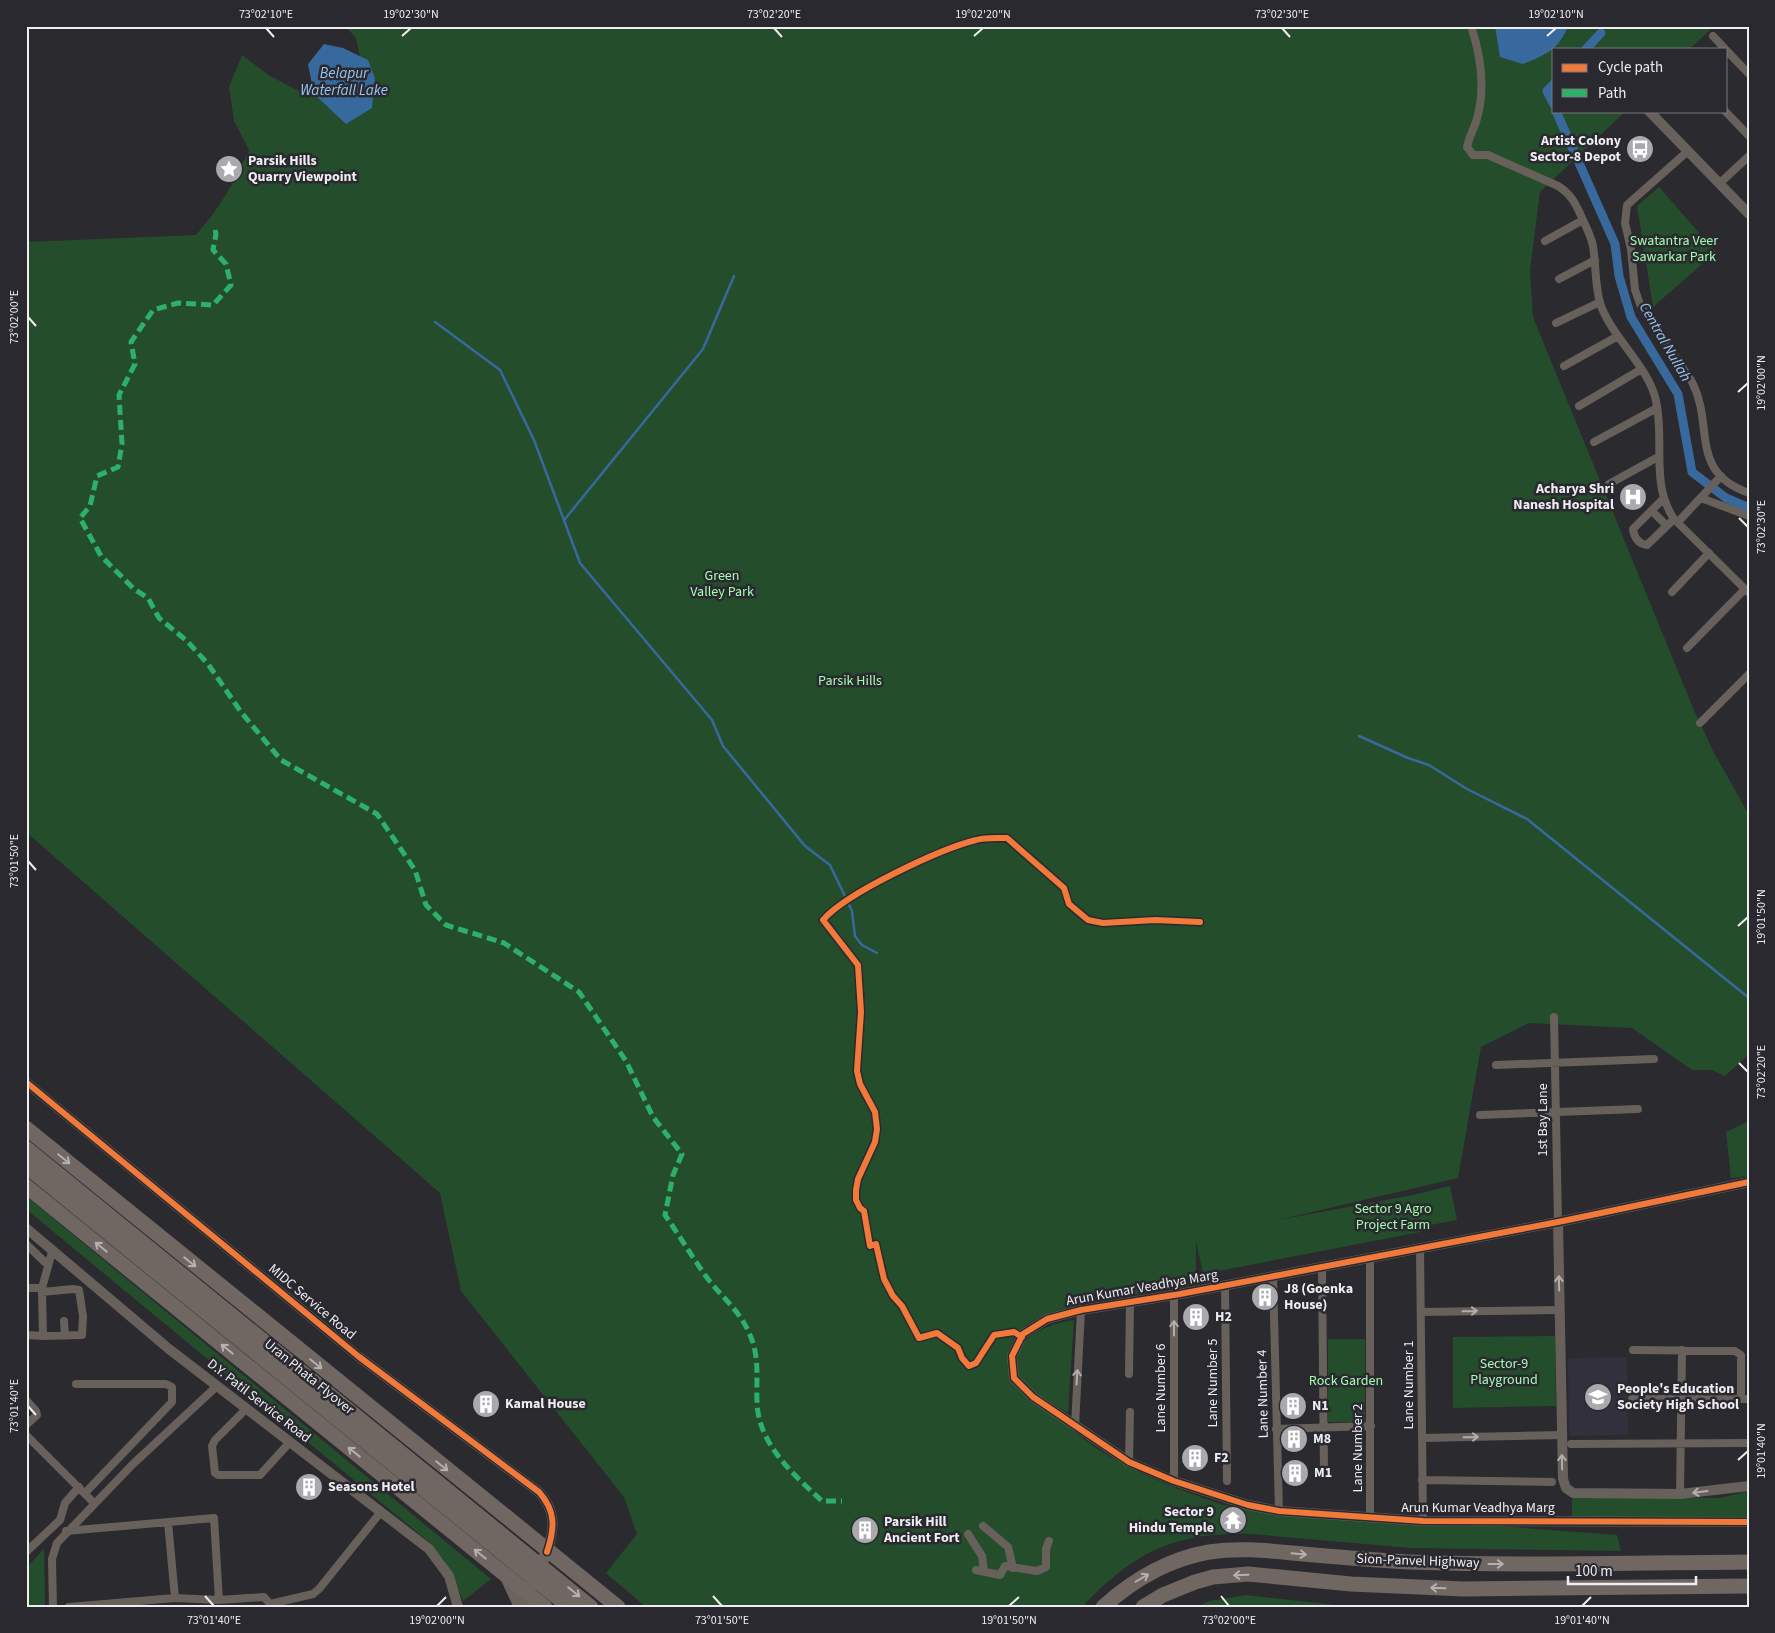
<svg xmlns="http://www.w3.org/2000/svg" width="1775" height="1633" font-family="'Source Sans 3',sans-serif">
<rect width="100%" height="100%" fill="#2b2a2f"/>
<!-- built -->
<path fill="#31303c" d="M 1627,1357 L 1628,1435 L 1569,1436 L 1568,1358 Z"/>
<!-- green -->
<path fill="#244d2c" d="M 345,26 L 1714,26 L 1690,49 L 1554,49 L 1554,111 L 1626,111 L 1540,192 L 1530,270 L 1533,317 L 1693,708 L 1713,751 L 1749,815 L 1749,1054 L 1725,1076 L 1712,1070 L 1692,1070 L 1632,1028 L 1529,1023 L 1481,1047 L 1458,1178 L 1278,1220 L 1413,1195 L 1450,1186 L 1457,1220 L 1420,1227 L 1420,1232 L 1203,1274 L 1196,1241 L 1196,1285 C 1156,1293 1043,1302 1019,1332 C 1014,1337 1011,1346 1008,1352 L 1017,1366 C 1017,1334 1047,1325 1074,1320 L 1068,1413 L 1043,1398 C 1054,1409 1064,1422 1075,1432 C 1116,1467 1173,1487 1223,1505 L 1617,1535 L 1621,1551 L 1411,1548 L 1251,1534 C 1174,1532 1134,1552 1082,1607 L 646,1607 L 606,1573 L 637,1534 L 624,1497 L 461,1291 L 440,1193 L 26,832 L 26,242 L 196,235 C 220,207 234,184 249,150 L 234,121 L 229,87 L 242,55 L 270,76 L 299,91 L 363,71 L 356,38 Z
M 1659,187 L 1716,252 L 1653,307 L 1637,206 Z
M 1749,1121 L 1749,1176 L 1731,1178 L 1726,1132 Z
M 26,1196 L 491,1579 L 463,1601 L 446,1563 L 430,1543 L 26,1209 Z
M 1555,1336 L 1556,1406 L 1453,1408 L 1453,1337 Z
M 1328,1339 L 1365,1339 L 1365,1422 L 1328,1422 Z
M 1749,1491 L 1749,1518 L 1572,1517 L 1572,1497 L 1720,1498 Z
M 44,1549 L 45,1607 L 26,1607 L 26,1568 Z
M 1246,1595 L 1345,1606 L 1384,1607 L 1197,1607 L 1209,1601 Z"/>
<!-- water -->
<path fill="#37699d" d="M 1495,26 L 1568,26 C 1559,50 1545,55 1523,64 L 1500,57 Z
M 324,44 L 343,48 L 368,60 L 375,78 L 372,108 L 346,124 L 314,94 L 308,64 Z"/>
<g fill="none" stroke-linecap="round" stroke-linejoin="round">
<!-- stream -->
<path stroke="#37699d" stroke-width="2.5" d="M 435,322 L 500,370 L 534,440 L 580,563 L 712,720 L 723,746 L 805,846 L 830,865 L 852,911 L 855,936 L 862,945 L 877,953
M 565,519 L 703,349 L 734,276
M 1359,736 L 1408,758 L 1429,765 L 1467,789 L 1527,819 L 1749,998"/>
<!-- canal -->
<path stroke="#37699d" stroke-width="9" d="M 1586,49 L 1601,33
M 1554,84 L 1547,91 L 1554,105
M 1556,111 L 1615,244 L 1619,276 L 1631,317 L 1678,394 L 1692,472 L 1726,498 L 1749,508"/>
<!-- minor -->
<path stroke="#68605a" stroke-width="8" d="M 1471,26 C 1481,56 1486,90 1476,122 C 1473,130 1469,138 1467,147 L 1473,155 L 1488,155 L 1558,186 C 1571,194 1576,204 1582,218 C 1586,227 1591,236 1593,246 C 1596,265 1595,285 1600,303 C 1611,337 1650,368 1656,401 C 1665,441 1650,483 1674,519 L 1749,593
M 1713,36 L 1725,49
M 1726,50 L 1749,74
M 1725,111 L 1749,136
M 1688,151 L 1627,205 L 1625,223 L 1631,249 L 1635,290 L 1640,304 C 1651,321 1662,338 1674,355 C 1680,365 1688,374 1693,384 C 1714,427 1689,472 1749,493
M 1720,183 L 1749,156
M 1545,241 L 1583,220
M 1559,279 L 1595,260
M 1556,323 L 1600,302
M 1564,366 L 1618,336
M 1579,406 L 1640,370
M 1594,442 L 1657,408
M 1609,484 L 1658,457
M 1701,498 L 1749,516
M 1663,499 L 1633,529 C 1634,537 1638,544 1647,545 L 1674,519
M 1652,511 L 1667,526
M 1678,522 L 1721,476
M 1672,592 L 1709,553
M 1687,648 L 1745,589
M 1700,723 L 1749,674
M 1554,1017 L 1558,1222
M 1496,1065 L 1654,1059
M 1480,1115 L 1638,1109
M 26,1244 L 48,1265
M 1420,1248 L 1423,1521
M 1370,1258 L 1370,1518
M 1322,1267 L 1324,1474
M 1273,1276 L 1279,1511
M 1225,1285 L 1227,1481
M 26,1288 L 42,1288 L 52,1252
M 42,1292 L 73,1289 L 79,1290 L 83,1316 L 82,1335 L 43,1336 L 42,1292 L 42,1288
M 1421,1312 L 1560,1310
M 64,1321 L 65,1336
M 26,1335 L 43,1336
M 1022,1337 L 1014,1332 L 994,1335 L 976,1363 L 969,1366 L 962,1358 L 958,1348 L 937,1333 L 919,1338 L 902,1306 L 893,1296 L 884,1279 L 876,1244 L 870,1246 L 864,1211 L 860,1208 L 856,1200 L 856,1190 L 858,1179 L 875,1142 L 877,1129 L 875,1112 L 860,1084 L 857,1071 L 861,1012 L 858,965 L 823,920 C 846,893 940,849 976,840 C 986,837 997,838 1007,838 L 1064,888 L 1069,904 L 1088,920 L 1103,923 L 1155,920 L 1200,922
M 1633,1350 L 1735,1351 L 1741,1355 L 1741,1399
M 1129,1374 L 1130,1302
M 76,1384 L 166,1384 L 172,1387 L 172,1402 L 85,1493
M 1632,1399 L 1749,1399
M 26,1400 L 36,1411 L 37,1415 L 26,1425
M 246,1409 L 215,1440 L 212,1446 L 215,1473 L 218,1475 L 260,1475 L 290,1442
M 1075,1426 L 1081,1310
M 1276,1429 L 1371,1426
M 26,1435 L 94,1503
M 1422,1438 L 1562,1435
M 1571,1444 L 1749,1443
M 1129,1462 L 1130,1412
M 1422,1480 L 1552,1482
M 1174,1481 L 1174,1295
M 1680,1494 L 1682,1350
M 168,1522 L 175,1598
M 983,1526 L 1008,1547 L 1013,1568
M 66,1531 L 214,1518 L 219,1600
M 968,1534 L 982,1556 L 984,1571
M 26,1552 L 60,1520 L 65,1503 L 79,1487
M 976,1570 L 1000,1575 L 1005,1566 L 1037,1571 L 1046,1567 L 1046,1549 L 1049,1541
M 53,1607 L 52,1559 L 57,1543 L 133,1464 L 217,1386
M 69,1607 L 175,1598 L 219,1600 L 264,1597 L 270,1604 L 313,1594 L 319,1589 L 380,1513"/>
<!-- tertiary -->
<path stroke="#68605a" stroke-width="10" d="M 1649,111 L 1749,214
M 26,1082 L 358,1356 L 539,1492 C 556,1511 555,1528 547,1552
M 1749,1182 L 1558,1222 L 1180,1294 L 1081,1310 L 1047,1319 L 1023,1334 L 1012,1356 L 1014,1378 L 1033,1397 L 1129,1462 L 1174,1481 L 1248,1505 L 1279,1511 L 1423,1521 L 1749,1522
M 1558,1222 L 1563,1479 L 1566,1488 L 1573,1493 L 1680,1494 L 1749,1486
M 26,1228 L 169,1349 L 429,1549 L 449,1576 L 458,1607"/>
<!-- trunk -->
<path stroke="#6c635f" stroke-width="12" d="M 506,1577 L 520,1607
M 526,1607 L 527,1592 L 547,1552"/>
<!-- motorway -->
<path stroke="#706662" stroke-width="15" d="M 26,1128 L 618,1607
M 26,1148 L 101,1209
M 26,1166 L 91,1219
M 26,1186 L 545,1607
M 1103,1607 C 1133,1580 1169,1559 1209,1552 C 1241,1547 1271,1551 1303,1554 C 1338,1557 1373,1560 1409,1562 C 1522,1566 1635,1563 1749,1562
M 1143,1607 L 1163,1595 L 1195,1582 L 1213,1577 L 1248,1574 L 1351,1584 L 1463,1589 L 1749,1586"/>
<!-- motorway-bridge -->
<path stroke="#706662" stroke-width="15" d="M 101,1209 L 591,1607
M 91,1219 L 569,1607"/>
<!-- quiet -->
<path stroke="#2db169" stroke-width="5" stroke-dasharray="10 5" stroke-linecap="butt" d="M 215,230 L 216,234 L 213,250 L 226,264 L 231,285 L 213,305 L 178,303 L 153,310 L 131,342 L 135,364 L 119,395 L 122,444 L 118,467 L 97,476 L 90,506 L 80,518 L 101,556 L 134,589 L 148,598 L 159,618 L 187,641 L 208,664 L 241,712 L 281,760 L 377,814 L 415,870 L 426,905 L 446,925 L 504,943 L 579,992 L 626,1061 L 653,1117 L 682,1154 L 673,1175 L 665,1215 C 679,1235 691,1255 705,1275 C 720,1296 740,1310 750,1335 C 760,1358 756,1379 757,1402 C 758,1444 794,1475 822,1501 L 842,1501"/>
<!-- cycleway casing -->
<g stroke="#2a2930" stroke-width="9">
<path id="cycleway" d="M 26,1082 L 358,1356 L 539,1492 C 556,1511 555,1528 547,1552
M 1749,1182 L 1558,1222 L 1180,1294 L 1081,1310 L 1047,1319 L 1023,1334 L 1012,1356 L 1014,1378 L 1033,1397 L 1129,1462 L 1174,1481 L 1248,1505 L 1279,1511 L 1423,1521 L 1749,1522
M 1022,1337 L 1014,1332 L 994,1335 L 976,1363 L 969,1366 L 962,1358 L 958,1348 L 937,1333 L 919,1338 L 902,1306 L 893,1296 L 884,1279 L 876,1244 L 870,1246 L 864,1211 L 860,1208 L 856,1200 L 856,1190 L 858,1179 L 875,1142 L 877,1129 L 875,1112 L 860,1084 L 857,1071 L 861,1012 L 858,965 L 823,920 C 846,893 940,849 976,840 C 986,837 997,838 1007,838 L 1064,888 L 1069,904 L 1088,920 L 1103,923 L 1155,920 L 1200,922"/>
</g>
<!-- cycleway -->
<use href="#cycleway" stroke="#f17a3a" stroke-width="6"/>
</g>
<!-- one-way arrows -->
<defs><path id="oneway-shaft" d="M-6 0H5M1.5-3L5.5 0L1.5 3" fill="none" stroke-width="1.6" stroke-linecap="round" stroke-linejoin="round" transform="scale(1.25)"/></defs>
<g stroke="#b5b0b1">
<use href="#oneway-shaft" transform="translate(64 1159) rotate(39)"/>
<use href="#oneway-shaft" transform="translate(101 1247) rotate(-141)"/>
<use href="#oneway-shaft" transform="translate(190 1262) rotate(39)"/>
<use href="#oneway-shaft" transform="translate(227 1349) rotate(-141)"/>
<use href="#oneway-shaft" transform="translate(316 1364) rotate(39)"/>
<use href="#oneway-shaft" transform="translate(354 1452) rotate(-141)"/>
<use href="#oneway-shaft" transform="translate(442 1466) rotate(39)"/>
<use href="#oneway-shaft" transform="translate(480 1554) rotate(-141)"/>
<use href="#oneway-shaft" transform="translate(1299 1554) rotate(5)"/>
<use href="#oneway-shaft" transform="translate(1496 1564)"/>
<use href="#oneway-shaft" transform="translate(1241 1575) rotate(178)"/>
<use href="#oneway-shaft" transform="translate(1142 1578) rotate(-30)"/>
<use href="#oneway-shaft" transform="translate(1438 1588) rotate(-178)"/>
<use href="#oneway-shaft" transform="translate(574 1592) rotate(39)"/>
</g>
<g stroke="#b1aeae">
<use href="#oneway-shaft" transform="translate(1559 1283) rotate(-91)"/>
<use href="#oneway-shaft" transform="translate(1470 1311) rotate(-1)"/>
<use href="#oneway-shaft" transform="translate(1174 1328) rotate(-90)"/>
<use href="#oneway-shaft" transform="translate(1077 1377) rotate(-87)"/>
<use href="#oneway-shaft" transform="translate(1471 1437) rotate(-1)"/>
<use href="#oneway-shaft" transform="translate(1562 1462) rotate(-91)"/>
<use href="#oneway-shaft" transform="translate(1700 1492) rotate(173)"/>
</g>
<!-- ticks -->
<path fill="none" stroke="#ededf2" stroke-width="2" d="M 266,28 L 274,37M 774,28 L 782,37M 1282,28 L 1290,37M 402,36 L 411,28M 974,36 L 983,28M 1547,36 L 1556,28M 28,317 L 36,326M 1738,392 L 1748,383M 1739,518 L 1748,527M 28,861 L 36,870M 1738,926 L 1748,917M 1739,1063 L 1748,1072M 28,1406 L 36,1415M 1738,1460 L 1748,1451M 205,1596 L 214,1606M 713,1596 L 722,1606M 1221,1596 L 1229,1606M 437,1606 L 446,1597M 1009,1606 L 1019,1597M 1582,1606 L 1591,1597"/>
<!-- icons -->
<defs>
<g id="bus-disc" transform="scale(1.4375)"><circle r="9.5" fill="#a9a9ae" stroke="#2a2930"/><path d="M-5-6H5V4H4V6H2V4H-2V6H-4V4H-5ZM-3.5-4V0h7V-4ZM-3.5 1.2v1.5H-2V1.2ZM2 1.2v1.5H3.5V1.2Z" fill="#fff"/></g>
<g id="sight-disc" transform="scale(1.4375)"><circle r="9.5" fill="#a9a9ae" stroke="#2a2930"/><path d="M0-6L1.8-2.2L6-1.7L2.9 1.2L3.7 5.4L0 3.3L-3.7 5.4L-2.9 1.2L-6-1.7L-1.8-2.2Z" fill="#fff"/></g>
<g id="hospital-disc" transform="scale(1.4375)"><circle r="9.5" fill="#a9a9ae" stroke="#2a2930"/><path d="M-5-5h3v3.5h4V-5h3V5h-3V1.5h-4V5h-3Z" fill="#fff"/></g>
<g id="building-disc" transform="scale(1.4375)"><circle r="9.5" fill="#a9a9ae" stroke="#2a2930"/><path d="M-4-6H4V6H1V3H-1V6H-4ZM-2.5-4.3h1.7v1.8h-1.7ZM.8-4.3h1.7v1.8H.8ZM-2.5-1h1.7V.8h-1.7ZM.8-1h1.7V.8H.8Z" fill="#fff"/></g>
<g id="school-disc" transform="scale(1.4375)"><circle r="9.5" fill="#a9a9ae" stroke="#2a2930"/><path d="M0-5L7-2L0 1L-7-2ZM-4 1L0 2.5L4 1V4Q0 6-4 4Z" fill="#fff"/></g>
<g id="temple-disc" transform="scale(1.4375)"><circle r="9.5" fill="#a9a9ae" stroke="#2a2930"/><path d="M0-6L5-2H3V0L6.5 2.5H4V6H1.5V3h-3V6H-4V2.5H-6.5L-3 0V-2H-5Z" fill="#fff"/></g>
</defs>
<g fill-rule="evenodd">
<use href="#bus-disc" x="1640" y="149"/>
<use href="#sight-disc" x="229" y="169"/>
<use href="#hospital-disc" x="1633" y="497"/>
<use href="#building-disc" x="1265" y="1297"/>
<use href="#building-disc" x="1196" y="1317"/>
<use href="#school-disc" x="1598" y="1397"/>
<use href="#building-disc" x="486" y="1404"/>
<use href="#building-disc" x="1293" y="1406"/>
<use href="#building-disc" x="1294" y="1439"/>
<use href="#building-disc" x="1195" y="1458"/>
<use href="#building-disc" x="1295" y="1473"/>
<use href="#building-disc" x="309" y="1487"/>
<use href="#temple-disc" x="1233" y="1520"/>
<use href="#building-disc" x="865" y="1530"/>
</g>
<g text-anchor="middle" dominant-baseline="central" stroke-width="5" stroke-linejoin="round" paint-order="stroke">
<!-- poi labels -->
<g font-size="14" font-weight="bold" fill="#ededf2" stroke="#2a2930" text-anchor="start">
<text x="1621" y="141" text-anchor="end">Artist Colony<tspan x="1621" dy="16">Sector-8 Depot</tspan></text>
<text x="248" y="161">Parsik Hills<tspan x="248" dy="16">Quarry Viewpoint</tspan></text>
<text x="1614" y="489" text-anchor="end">Acharya Shri<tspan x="1614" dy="16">Nanesh Hospital</tspan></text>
<text x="1284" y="1289">J8 (Goenka<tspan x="1284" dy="16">House)</tspan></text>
<text x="1215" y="1317">H2</text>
<text x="1617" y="1389">People's Education<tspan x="1617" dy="16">Society High School</tspan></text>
<text x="505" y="1404">Kamal House</text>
<text x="1312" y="1406">N1</text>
<text x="1313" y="1439">M8</text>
<text x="1214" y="1458">F2</text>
<text x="1314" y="1473">M1</text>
<text x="328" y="1487">Seasons Hotel</text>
<text x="1214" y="1512" text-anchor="end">Sector 9<tspan x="1214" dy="16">Hindu Temple</tspan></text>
<text x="884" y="1522">Parsik Hill<tspan x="884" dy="16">Ancient Fort</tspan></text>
</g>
<!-- park labels -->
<g font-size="14" fill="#a3fdaf" stroke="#2a2930">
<text x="1674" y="241">Swatantra Veer<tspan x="1674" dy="16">Sawarkar Park</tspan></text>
<text x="722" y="576">Green<tspan x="722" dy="16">Valley Park</tspan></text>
<text x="850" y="681">Parsik Hills</text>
<text x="1393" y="1209">Sector 9 Agro<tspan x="1393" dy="16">Project Farm</tspan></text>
<text x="1504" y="1364">Sector-9<tspan x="1504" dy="16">Playground</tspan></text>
<text x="1346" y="1381">Rock Garden</text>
</g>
<!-- street labels -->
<g font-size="14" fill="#ededf2" stroke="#2a2930">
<text transform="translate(1543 1120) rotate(-90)">1st Bay Lane</text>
<text transform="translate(1142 1288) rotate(-10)">Arun Kumar Veadhya Marg</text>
<text transform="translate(312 1302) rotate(40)">MIDC Service Road</text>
<text transform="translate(309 1377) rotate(39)">Uran Phata Flyover</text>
<text transform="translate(1213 1383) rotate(-90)">Lane Number 5</text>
<text transform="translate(1409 1385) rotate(-90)">Lane Number 1</text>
<text transform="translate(1161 1388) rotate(-90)">Lane Number 6</text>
<text transform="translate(1263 1394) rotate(-91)">Lane Number 4</text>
<text transform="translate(259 1401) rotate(38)">D.Y. Patil Service Road</text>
<text transform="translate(1358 1448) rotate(-90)">Lane Number 2</text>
<text x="1478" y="1508">Arun Kumar Veadhya Marg</text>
<text transform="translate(1418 1561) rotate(2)">Sion-Panvel Highway</text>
</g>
<!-- water labels -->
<g font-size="15" font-style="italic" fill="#98c4f3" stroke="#2a2930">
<text x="344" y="73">Belapur<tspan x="344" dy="17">Waterfall Lake</tspan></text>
<text transform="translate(1665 342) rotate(60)">Central Nullah</text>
</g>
</g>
<!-- border -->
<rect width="1775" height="1633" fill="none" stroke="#2a2930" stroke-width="55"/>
<!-- legend -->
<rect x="1552" y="48" width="175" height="65" fill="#2a2930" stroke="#78777e"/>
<rect x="1562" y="64" width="25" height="8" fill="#f17a3a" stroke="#78777e"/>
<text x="1598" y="72" font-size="15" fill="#ededf2">Cycle path</text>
<rect x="1562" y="89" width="25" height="8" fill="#2db169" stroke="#78777e"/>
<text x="1598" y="98" font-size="15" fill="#ededf2">Path</text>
<!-- scale -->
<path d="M1568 1576v8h128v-8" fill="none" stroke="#ededf2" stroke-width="2.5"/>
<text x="1575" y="1576" font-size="15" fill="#ededf2" stroke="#2a2930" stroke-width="4" paint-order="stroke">100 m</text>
<rect x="28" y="28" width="1720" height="1578" fill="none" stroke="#ededf2" stroke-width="2"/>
<g font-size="12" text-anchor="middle" fill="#ededf2">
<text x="266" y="18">73°02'10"E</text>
<text x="411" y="18">19°02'30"N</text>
<text x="774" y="18">73°02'20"E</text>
<text x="983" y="18">19°02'20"N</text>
<text x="1282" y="18">73°02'30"E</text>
<text x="1556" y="18">19°02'10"N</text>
<text transform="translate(14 317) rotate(-90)" y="4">73°02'00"E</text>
<text transform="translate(1761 383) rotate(-90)" y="4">19°02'00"N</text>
<text transform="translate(1761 527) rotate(-90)" y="4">73°02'30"E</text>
<text transform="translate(14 861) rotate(-90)" y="4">73°01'50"E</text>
<text transform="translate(1761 917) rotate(-90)" y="4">19°01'50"N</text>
<text transform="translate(1761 1072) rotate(-90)" y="4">73°02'20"E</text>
<text transform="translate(14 1406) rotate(-90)" y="4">73°01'40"E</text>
<text transform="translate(1761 1451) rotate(-90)" y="4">19°01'40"N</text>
<text x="214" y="1624">73°01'40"E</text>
<text x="437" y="1624">19°02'00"N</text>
<text x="722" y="1624">73°01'50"E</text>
<text x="1009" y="1624">19°01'50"N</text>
<text x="1229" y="1624">73°02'00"E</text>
<text x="1582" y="1624">19°01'40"N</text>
</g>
</svg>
